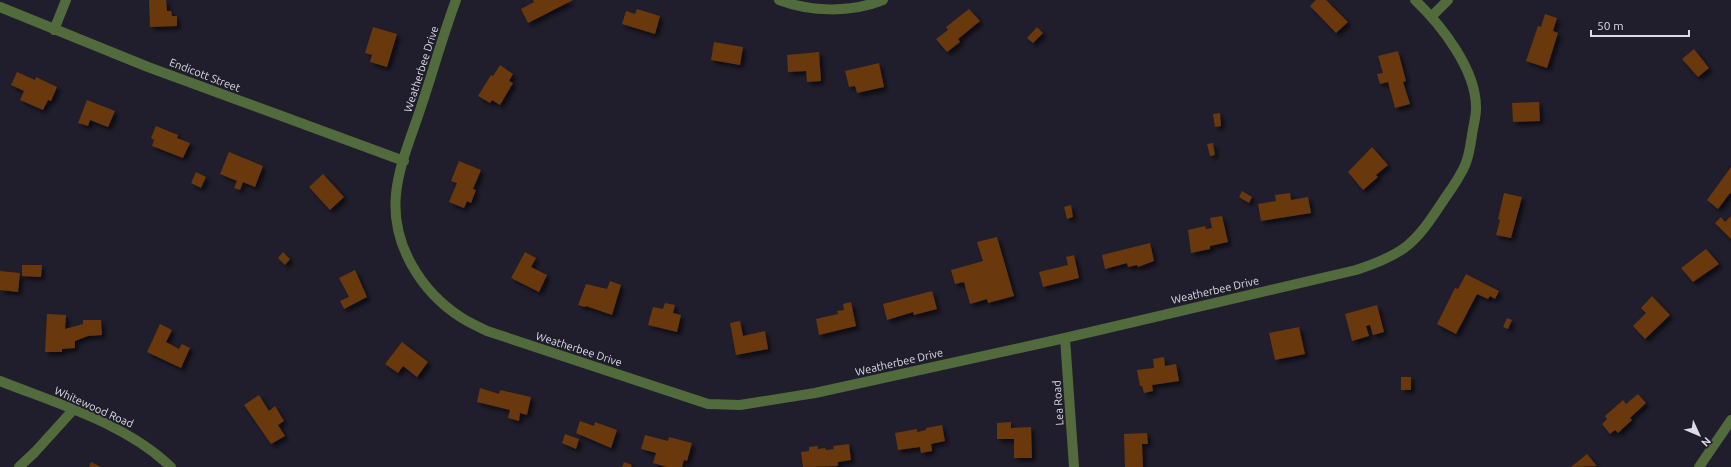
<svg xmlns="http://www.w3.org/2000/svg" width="1731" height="467" font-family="Ubuntu,sans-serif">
<defs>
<filter id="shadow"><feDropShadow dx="3.5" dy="3.5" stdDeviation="2" flood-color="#0009"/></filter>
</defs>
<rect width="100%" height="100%" fill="#201e2c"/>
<!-- building -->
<path fill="#69370d" filter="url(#shadow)" d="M 149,0 L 166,0 L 167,11 L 171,11 L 172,16 L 177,16 L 177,26 L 150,27 Z
M 533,0 L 573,0 L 528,23 L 521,9 L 534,2 Z
M 1316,0 L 1326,0 L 1348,22 L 1336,33 L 1310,6 Z
M 637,9 L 660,16 L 655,34 L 622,24 L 626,11 L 635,14 Z
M 969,9 L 980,21 L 958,39 L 960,42 L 947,52 L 936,39 L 948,30 L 946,27 Z
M 1545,14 L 1557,18 L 1553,31 L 1558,33 L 1547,68 L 1526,61 L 1538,26 L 1541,27 Z
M 373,27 L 397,34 L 387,67 L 370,62 L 372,55 L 365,53 Z
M 1037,27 L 1043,33 L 1033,43 L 1027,38 Z
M 714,42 L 743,47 L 740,65 L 711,60 Z
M 1694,49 L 1709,68 L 1698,77 L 1682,59 Z
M 1398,51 L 1406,81 L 1403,82 L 1410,104 L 1395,108 L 1388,82 L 1380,84 L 1377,74 L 1383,73 L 1378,56 Z
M 819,52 L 821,81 L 807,82 L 806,71 L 788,72 L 787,55 Z
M 879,63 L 884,87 L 857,93 L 855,86 L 849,87 L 845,71 Z
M 500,65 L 513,74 L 509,81 L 513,83 L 500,105 L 492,100 L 490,103 L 478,96 L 491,75 L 493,76 Z
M 17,72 L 35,80 L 36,77 L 57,87 L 51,101 L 48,100 L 43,110 L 20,100 L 24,91 L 11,85 Z
M 87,100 L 115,111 L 108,127 L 90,120 L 88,126 L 78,123 Z
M 1539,102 L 1540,121 L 1513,122 L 1512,103 Z
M 1220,113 L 1221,126 L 1215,127 L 1213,114 Z
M 156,126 L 178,135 L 177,138 L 190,143 L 183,158 L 152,146 L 154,140 L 151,138 Z
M 1213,143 L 1215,155 L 1210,156 L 1207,144 Z
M 1372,147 L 1388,165 L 1376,175 L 1378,177 L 1363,190 L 1348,172 Z
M 229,152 L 263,166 L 255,187 L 243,182 L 240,190 L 234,188 L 237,181 L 220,174 Z
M 459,161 L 481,170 L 473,189 L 476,190 L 471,203 L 467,201 L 464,208 L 449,202 L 457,183 L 451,181 Z
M 1731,167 L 1731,194 L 1730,193 L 1718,209 L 1707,200 Z
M 196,172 L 206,177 L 201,188 L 191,183 Z
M 323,174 L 344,197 L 330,210 L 309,187 Z
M 1242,191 L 1252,197 L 1249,203 L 1239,197 Z
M 1290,193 L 1291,200 L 1308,197 L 1311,213 L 1261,221 L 1258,204 L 1276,201 L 1275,195 Z
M 1504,193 L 1522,197 L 1511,238 L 1496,235 L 1500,220 L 1498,219 Z
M 1071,205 L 1073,217 L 1067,219 L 1064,207 Z
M 1222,216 L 1228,242 L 1210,246 L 1210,249 L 1191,253 L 1188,230 L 1205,226 L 1206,229 L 1212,228 L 1210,218 Z
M 1731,216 L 1731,239 L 1715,223 L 1721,217 L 1725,222 Z
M 997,237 L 1014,296 L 988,303 L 987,299 L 970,304 L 964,282 L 955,284 L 951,270 L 983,261 L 977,242 Z
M 1150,243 L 1154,261 L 1138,267 L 1137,265 L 1128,267 L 1127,263 L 1105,269 L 1102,255 Z
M 1706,249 L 1719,264 L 1693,282 L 1681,268 Z
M 283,252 L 290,259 L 285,265 L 278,258 Z
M 525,252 L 536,258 L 531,267 L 547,275 L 539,292 L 511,278 Z
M 1074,255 L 1079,278 L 1043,287 L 1039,272 L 1068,265 L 1066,257 Z
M 22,265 L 42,265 L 41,277 L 22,276 Z
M 355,270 L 367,297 L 344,309 L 340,301 L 349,297 L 339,278 Z
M 0,271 L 20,273 L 18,292 L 0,290 Z
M 1466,274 L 1499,291 L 1495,299 L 1490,296 L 1488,299 L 1477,294 L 1456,334 L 1437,324 L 1455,288 L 1458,289 Z
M 610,281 L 621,285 L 612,315 L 586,306 L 585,307 L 578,305 L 586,284 L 607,289 Z
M 932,291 L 937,309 L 914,315 L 913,312 L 887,320 L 883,304 Z
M 1652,296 L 1670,315 L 1645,339 L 1633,326 L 1646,313 L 1641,308 Z
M 851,302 L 856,326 L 819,335 L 816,319 L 838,314 L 837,311 L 844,310 L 843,304 Z
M 665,303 L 675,305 L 673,313 L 681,315 L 677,332 L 648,325 L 653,307 L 663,309 Z
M 1377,305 L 1384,332 L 1373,335 L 1370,325 L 1366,326 L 1369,336 L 1352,341 L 1345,314 Z
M 47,314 L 66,315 L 65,329 L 83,324 L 83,320 L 101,320 L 102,335 L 88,336 L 75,341 L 75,348 L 62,349 L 62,352 L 45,352 Z
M 1507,318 L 1512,320 L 1508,329 L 1503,327 Z
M 740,321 L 743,336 L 765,331 L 768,349 L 736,355 L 730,323 Z
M 160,324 L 172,330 L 166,342 L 179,349 L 182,344 L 190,348 L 181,368 L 147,352 Z
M 1299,327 L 1305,354 L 1275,360 L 1269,333 Z
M 402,342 L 428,362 L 417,377 L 403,366 L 398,373 L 385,364 Z
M 1164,357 L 1165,366 L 1176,364 L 1179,381 L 1152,385 L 1153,391 L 1144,393 L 1142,386 L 1140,386 L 1137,370 L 1154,368 L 1153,359 Z
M 1401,377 L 1411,377 L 1411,390 L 1401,390 Z
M 480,388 L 499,394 L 500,390 L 531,397 L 527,415 L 520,413 L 519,421 L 508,418 L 510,410 L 477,402 Z
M 1638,394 L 1646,403 L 1630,418 L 1632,420 L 1618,433 L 1615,430 L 1610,434 L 1602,424 L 1607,419 L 1605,416 L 1623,400 L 1626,404 Z
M 259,395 L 269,411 L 275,406 L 284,421 L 278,425 L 285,436 L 271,444 L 244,405 Z
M 580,421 L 594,426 L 595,422 L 617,430 L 611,448 L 576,433 Z
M 1011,422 L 1011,428 L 1031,427 L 1032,458 L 1014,458 L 1014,439 L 997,439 L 997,423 Z
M 942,425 L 945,441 L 931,444 L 932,451 L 921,453 L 920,447 L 898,450 L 895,433 L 917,429 L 917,432 L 926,430 L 926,428 Z
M 1147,433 L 1148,444 L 1142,444 L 1143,467 L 1125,467 L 1124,434 Z
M 565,434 L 579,439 L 576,449 L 562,443 Z
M 645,435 L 668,441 L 669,437 L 692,443 L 687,461 L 684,460 L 682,467 L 667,467 L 653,463 L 656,453 L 641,449 Z
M 849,444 L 851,460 L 838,462 L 838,466 L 803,467 L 801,452 L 809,451 L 809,447 L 818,446 L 818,449 L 825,448 L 826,450 L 834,449 L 833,446 Z
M 1587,454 L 1597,466 L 1571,467 Z
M 91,462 L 101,467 L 89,467 Z
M 624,462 L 632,465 L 631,467 L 622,467 Z"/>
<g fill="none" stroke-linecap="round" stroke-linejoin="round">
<!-- minor -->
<path stroke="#526b3c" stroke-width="10" d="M 456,0 C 443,35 433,71 421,107 C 412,135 399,164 396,194 C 391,244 421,292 462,318 C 470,323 479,327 487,331 L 708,404 L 740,405 L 815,393 L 1065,338 L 1356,270 C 1405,254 1415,244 1443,201 C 1449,192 1456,183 1461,173 C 1468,162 1470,148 1472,135 C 1473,127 1476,117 1476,109 C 1477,70 1441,25 1415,0
M 779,0 C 811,12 850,13 883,0
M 0,7 L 148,67 L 404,161
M 1432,16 L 1448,0
M 54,30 L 66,0
M 1065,338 L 1074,467
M 0,381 C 58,404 125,423 171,467
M 19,467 L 35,452 L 73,410
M 1699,467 L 1731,420"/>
</g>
<g text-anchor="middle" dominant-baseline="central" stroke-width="4" stroke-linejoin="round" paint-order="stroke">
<!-- street labels -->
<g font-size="11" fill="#dddce6" stroke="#201e2c">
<text transform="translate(421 69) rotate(-72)">Weatherbee Drive</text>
<text transform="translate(205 75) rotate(21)">Endicott Street</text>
<text transform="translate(1215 290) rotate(-13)">Weatherbee Drive</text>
<text transform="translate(579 349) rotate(18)">Weatherbee Drive</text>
<text transform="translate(899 362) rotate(-13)">Weatherbee Drive</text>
<text transform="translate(1058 403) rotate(-94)">Lea Road</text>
<text transform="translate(94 407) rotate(24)">Whitewood Road</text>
</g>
</g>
<!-- north arrow -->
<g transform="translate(1699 435) rotate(134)" stroke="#201e2c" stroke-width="3" paint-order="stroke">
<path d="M0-3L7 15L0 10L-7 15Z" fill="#dddce6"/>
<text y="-6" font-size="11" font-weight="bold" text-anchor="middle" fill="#dddce6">N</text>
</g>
<!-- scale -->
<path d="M1591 30v6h98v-6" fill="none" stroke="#dddce6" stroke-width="2"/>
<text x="1597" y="30" font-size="12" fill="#dddce6" stroke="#201e2c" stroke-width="3" paint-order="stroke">50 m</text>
</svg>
